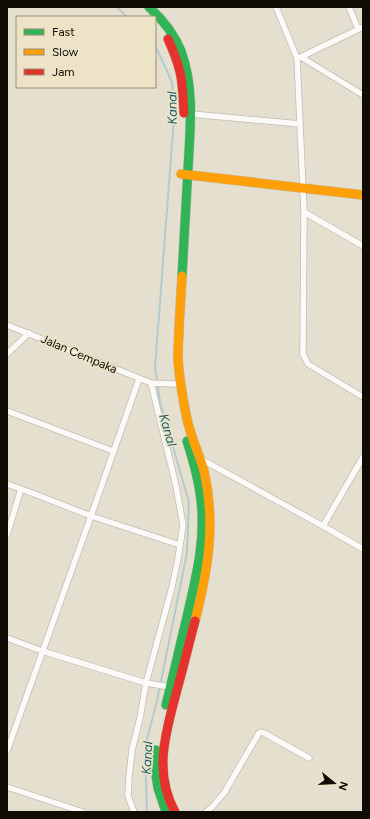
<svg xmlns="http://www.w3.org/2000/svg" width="370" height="819" font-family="Figtree,sans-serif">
<rect width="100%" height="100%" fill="#e5dfcf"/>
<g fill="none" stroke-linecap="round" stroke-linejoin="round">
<!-- stream -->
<path stroke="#b3cbcf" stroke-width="2" d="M 117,7 L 127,17
M 147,812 L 145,747 L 157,701 L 187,553 L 189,502 L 160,402 L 155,367 L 174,118 L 172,82 L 155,45"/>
<!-- street casing -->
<g stroke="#c1bdb1" stroke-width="7">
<path id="street" d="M 276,7 L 297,58 L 304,212 L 303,354 L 308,364 L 363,397
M 349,7 L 358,29
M 301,57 L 311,52 L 363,27
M 297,58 L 301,57 L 363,95
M 191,114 L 300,124
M 304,212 L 363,246
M 7,325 L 151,383 L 174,384
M 7,354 L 29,333
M 7,411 L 113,451
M 201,459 L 323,526 L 363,549
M 7,484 L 32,493 L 91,516 L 180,545
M 323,526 L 363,457
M 7,535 L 21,489
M 7,638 L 42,651 L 146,683 L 170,687
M 7,751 L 91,516 L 139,379
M 7,787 L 83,812
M 134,812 L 128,796 L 129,777 L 132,750 L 140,718 L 146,683 L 171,591 L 178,559 L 183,525 L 176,486 L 151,383
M 206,812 L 212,807 L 224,793 L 259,733 L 261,732 L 264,733 L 309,758"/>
</g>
<!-- fast casing -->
<g stroke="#c1bdb1" stroke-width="10">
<path id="fast" d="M 149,7 C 163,20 174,33 181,51 C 195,89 190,130 188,169 C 186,205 184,241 182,276
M 166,705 C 173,677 179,649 186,621 C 195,581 206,542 201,501 C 199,480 193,460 187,441
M 156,750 L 155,769 L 158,788 L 166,812"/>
</g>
<!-- slow casing -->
<g stroke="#c1bdb1" stroke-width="10">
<path id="slow" d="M 181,174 L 363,195
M 182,276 C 181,294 180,311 179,328 C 179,337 178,346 178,355 C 178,367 180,380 182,392 C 184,405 186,418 190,430 C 194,444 200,457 204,471 C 216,524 208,569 195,621"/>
</g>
<!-- jam casing -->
<g stroke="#c1bdb1" stroke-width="10">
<path id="jam" d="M 168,39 C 173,50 177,60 180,72 C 183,85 183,99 184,113
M 175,812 C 152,770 167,729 178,686 C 184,665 189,643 195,621"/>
</g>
<!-- street -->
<use href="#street" stroke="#fbfaf8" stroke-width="5.5"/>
<!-- fast -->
<use href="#fast" stroke="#30b455" stroke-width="9"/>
<!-- slow -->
<use href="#slow" stroke="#ff9f0a" stroke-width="9"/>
<!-- jam -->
<use href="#jam" stroke="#e5322d" stroke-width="9"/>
</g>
<g text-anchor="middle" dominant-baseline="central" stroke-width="3.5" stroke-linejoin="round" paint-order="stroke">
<!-- street labels -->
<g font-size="12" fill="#100c04" stroke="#ede3c7">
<text transform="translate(79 354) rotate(23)">Jalan Cempaka</text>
</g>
<!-- water labels -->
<g font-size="13" font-style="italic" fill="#185e71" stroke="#ede3c7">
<text transform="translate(172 108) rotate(-91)">Kanal</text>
<text transform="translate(168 430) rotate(74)">Kanal</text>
<text transform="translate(147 758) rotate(-87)">Kanal</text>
</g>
</g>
<!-- border -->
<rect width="370" height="819" fill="none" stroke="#100c04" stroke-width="16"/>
<!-- legend -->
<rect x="16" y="16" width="140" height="72" fill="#ede3c7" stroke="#958d79"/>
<rect x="24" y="29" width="20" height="6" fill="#30b455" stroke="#958d79"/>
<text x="52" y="36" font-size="12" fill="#100c04">Fast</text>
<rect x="24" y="49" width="20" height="6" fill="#ff9f0a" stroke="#958d79"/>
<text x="52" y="56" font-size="12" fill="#100c04">Slow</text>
<rect x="24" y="69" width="20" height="6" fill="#e5322d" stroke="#958d79"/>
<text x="52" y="76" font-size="12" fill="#100c04">Jam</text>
<!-- north arrow -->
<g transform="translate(334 783) rotate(108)" stroke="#ede3c7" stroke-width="3" paint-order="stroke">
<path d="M0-3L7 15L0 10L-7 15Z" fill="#100c04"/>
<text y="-6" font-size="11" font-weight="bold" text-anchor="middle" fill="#100c04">N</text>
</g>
</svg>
